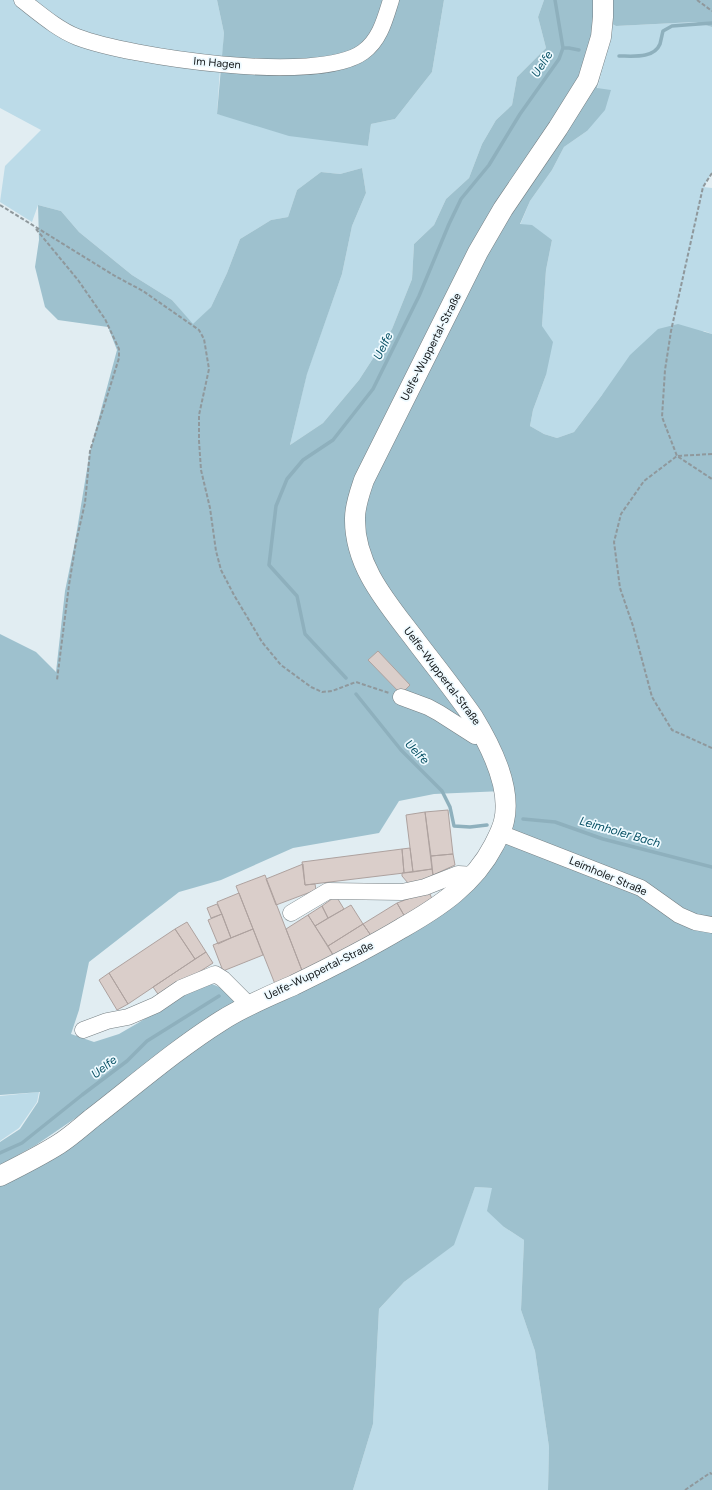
<svg xmlns="http://www.w3.org/2000/svg" width="712" height="1490" font-family="Figtree,sans-serif">
<rect width="100%" height="100%" fill="#e1edf2"/>
<!-- green -->
<path fill="#bcdbe8" d="M 0,0 L 18,0 L 56,28 L 220,68 L 217,114 L 368,146 L 371,124 L 395,119 L 432,72 L 444,0 L 544,0 L 538,17 L 546,48 L 517,77 L 512,105 L 496,120 L 482,144 L 469,178 L 446,199 L 434,225 L 414,244 L 412,279 L 392,329 L 359,380 L 323,423 L 290,445 L 307,373 L 342,274 L 352,226 L 366,193 L 362,168 L 340,174 L 321,172 L 297,190 L 288,217 L 271,220 L 240,239 L 227,273 L 211,307 L 193,325 L 172,300 L 132,275 L 79,232 L 61,211 L 38,205 L 32,222 L 0,202 L 5,166 L 41,130 L 0,108 Z
M 27,0 L 217,0 L 224,33 L 222,61 L 97,42 Z
M 604,20 L 616,26 L 695,22 L 712,27 L 712,173 L 703,187 L 712,188 L 712,334 L 704,331 L 602,395 L 574,432 L 557,438 L 544,434 L 530,426 L 533,410 L 546,375 L 542,326 L 546,270 L 552,240 L 520,225 L 530,201 L 552,170 L 564,147 L 587,131 L 603,66 L 602,37 Z
M 39,1092 L 37,1102 L 19,1128 L 0,1141 L 0,1096 Z
M 475,1187 L 492,1188 L 504,1227 L 524,1240 L 521,1310 L 535,1351 L 549,1447 L 548,1490 L 353,1490 L 373,1424 L 379,1309 L 404,1282 L 453,1245 Z"/>
<!-- forest -->
<path fill="#9ec1ce" d="M 217,0 L 444,0 L 432,72 L 395,119 L 371,124 L 368,146 L 289,136 L 217,114 L 224,33 Z
M 544,0 L 600,0 L 602,17 L 599,36 L 593,62 L 586,78 L 573,102 L 502,207 L 476,251 L 376,450 L 356,494 L 352,517 L 355,546 L 369,582 L 420,659 L 469,721 L 503,789 C 500,763 487,739 473,717 C 455,692 437,668 418,644 C 390,607 354,568 355,518 C 355,505 360,492 364,480 L 478,252 L 503,209 L 558,128 L 588,80 L 601,37 L 603,17 L 603,0 L 712,0 L 712,27 L 695,22 L 616,26 L 604,20 L 602,37 L 603,66 L 597,88 L 611,90 L 605,110 L 587,131 L 564,147 L 552,170 L 530,201 L 520,224 L 532,225 L 552,240 L 546,270 L 542,326 L 553,342 L 546,375 L 533,410 L 530,426 L 544,434 L 557,438 L 574,432 L 602,395 L 630,355 L 658,329 L 678,324 L 712,334 L 712,1490 L 548,1490 L 549,1447 L 535,1351 L 521,1310 L 524,1240 L 504,1227 L 487,1211 L 492,1188 L 475,1187 L 454,1245 L 404,1282 L 379,1309 L 373,1424 L 353,1490 L 0,1490 L 0,1176 L 59,1144 L 171,1056 L 227,1018 L 249,1005 L 295,984 L 382,940 L 432,911 L 447,900 L 475,875 L 488,857 L 500,833 L 504,820 L 505,799 L 503,791 L 434,794 L 399,801 L 379,833 L 293,848 L 221,880 L 179,892 L 89,962 L 79,1010 L 71,1034 L 94,1042 L 119,1034 L 138,1023 L 178,998 L 198,987 L 212,984 L 224,989 L 243,1003 L 175,1046 L 102,1100 L 36,1145 L 0,1165 L 0,1142 L 20,1129 L 38,1102 L 40,1092 L 0,1095 L 0,634 L 36,652 L 56,672 L 65,591 L 75,542 L 90,451 L 117,350 L 108,327 L 58,320 L 45,307 L 35,267 L 39,240 L 38,205 L 61,211 L 79,232 L 132,275 L 172,300 L 193,324 L 211,307 L 227,273 L 240,239 L 271,220 L 288,217 L 297,190 L 321,172 L 340,174 L 362,168 L 366,193 L 352,226 L 342,274 L 307,374 L 290,445 L 323,423 L 359,380 L 392,329 L 412,279 L 414,244 L 434,225 L 446,199 L 469,178 L 482,144 L 496,120 L 512,105 L 517,77 L 546,48 L 538,17 Z"/>
<g fill="none" stroke-linecap="round" stroke-linejoin="round">
<!-- stream -->
<path stroke="#8eb0bd" stroke-width="3.5" d="M 563,48 L 569,48 L 579,50
M 619,56 C 632,56 654,59 660,44 C 661,40 662,35 663,31 L 672,26 L 712,23
M 346,678 L 305,634 L 297,596 L 269,565 L 276,506 L 287,479 L 303,460 L 333,440 L 373,389 L 419,296 L 449,224 L 461,199 L 489,165 L 520,114 L 559,59 L 563,48 L 555,0
M 356,694 L 401,750 L 442,791 L 450,807 L 454,826 L 470,827 L 487,825
M 523,819 L 555,822 L 603,839 L 712,867
M 0,1153 L 22,1143 L 82,1095 L 127,1061 L 147,1041 L 219,996"/>
</g>
<!-- building -->
<path fill="#daceca" stroke="#aea29f" d="M 378,651 L 410,685 L 401,694 L 368,660 Z
M 448,810 L 453,854 L 431,856 L 425,812 Z
M 425,812 L 432,869 L 413,872 L 406,815 Z
M 410,848 L 413,872 L 404,873 L 402,849 Z
M 402,849 L 404,873 L 305,885 L 302,862 Z
M 453,854 L 455,865 L 433,875 L 431,856 Z
M 303,864 L 305,885 L 315,884 L 316,890 L 276,905 L 266,879 Z
M 432,869 L 433,875 L 416,885 L 408,883 L 402,876 L 402,873 Z
M 265,875 L 303,973 L 275,984 L 236,886 Z
M 429,891 L 434,905 L 405,917 L 397,903 Z
M 239,893 L 253,929 L 231,938 L 217,902 Z
M 336,896 L 344,909 L 328,918 L 322,906 Z
M 397,903 L 405,917 L 372,937 L 363,924 Z
M 217,904 L 222,914 L 211,918 L 207,908 Z
M 351,905 L 363,924 L 328,946 L 315,926 Z
M 322,906 L 328,918 L 315,926 L 308,915 Z
M 222,914 L 231,938 L 218,944 L 208,920 Z
M 308,915 L 333,955 L 303,973 L 286,929 Z
M 187,922 L 206,952 L 195,959 L 175,929 Z
M 363,924 L 372,937 L 336,960 L 328,946 Z
M 175,929 L 195,959 L 128,1004 L 109,973 Z
M 253,929 L 263,955 L 223,971 L 213,945 Z
M 206,952 L 213,963 L 160,997 L 153,987 Z
M 109,973 L 128,1004 L 117,1010 L 99,980 Z"/>
<g fill="none" stroke-linecap="round" stroke-linejoin="round">
<!-- minor casing -->
<g stroke="#757f83" stroke-width="17">
<path id="minor" d="M 22,0 C 39,13 57,29 77,37 C 129,57 318,85 363,52 C 380,40 385,19 391,0
M 401,697 L 428,707 L 439,713 L 475,736 L 484,734
M 500,833 L 641,888 L 665,905 L 679,915 L 695,922 L 712,925
M 291,913 L 328,891 L 402,892 L 425,887 L 458,874 L 475,875
M 83,1030 L 107,1021 L 128,1017 L 156,1005 L 181,988 L 215,974 L 223,979 L 249,1005"/>
</g>
<!-- major casing -->
<g stroke="#757f83" stroke-width="21">
<path id="major" d="M 0,1176 C 20,1166 40,1156 59,1144 C 70,1137 80,1128 91,1119 C 134,1086 175,1050 221,1021 C 244,1006 269,996 294,985 C 331,967 367,949 402,928 C 439,907 474,884 494,845 C 498,837 502,830 504,821 C 512,787 490,745 473,717 C 455,691 435,666 416,641 C 389,605 354,567 355,518 C 355,505 360,492 364,480 L 478,252 L 503,209 L 558,128 L 588,80 L 601,37 L 603,17 L 603,0"/>
</g>
<!-- path -->
<path stroke="#8f989c" stroke-width="2" stroke-dasharray="4 2" stroke-linecap="butt" d="M 697,0 L 712,11
M 712,173 L 703,187 L 671,331 L 665,370 L 662,417 L 677,456 L 712,479
M 0,205 L 115,276 L 143,291 L 199,330 L 204,339 L 209,369 L 199,415 L 199,441 L 201,470 L 210,508 L 216,551 L 221,570 L 234,595 L 262,642 L 281,665 L 311,687 L 322,692 L 332,691 L 356,682 L 389,693
M 36,229 L 78,280 L 105,319 L 119,349 L 119,358 L 90,451 L 85,503 L 76,542 L 69,585 L 57,680
M 712,454 L 677,456 L 644,481 L 621,514 L 614,542 L 620,588 L 633,626 L 652,697 L 672,730 L 712,748
M 685,1490 L 710,1473 L 712,1474"/>
<!-- minor -->
<use href="#minor" stroke="#fff" stroke-width="16"/>
<!-- major -->
<use href="#major" stroke="#fff" stroke-width="20"/>
</g>
<g text-anchor="middle" dominant-baseline="central" stroke-width="3.5" stroke-linejoin="round" paint-order="stroke">
<!-- street labels -->
<g font-size="11" fill="#0f1315" stroke="#eefaff">
<text transform="translate(217 63) rotate(5)">Im Hagen</text>
<text transform="translate(431 347) rotate(-63)">Uelfe-Wuppertal-Straße</text>
<text transform="translate(442 676) rotate(53)">Uelfe-Wuppertal-Straße</text>
<text transform="translate(608 876) rotate(23)">Leimholer Straße</text>
<text transform="translate(319 971) rotate(-26)">Uelfe-Wuppertal-Straße</text>
</g>
<!-- water labels -->
<g font-size="12" font-style="italic" fill="#075064" stroke="#eefaff">
<text transform="translate(542 64) rotate(-57)">Uelfe</text>
<text transform="translate(383 346) rotate(-64)">Uelfe</text>
<text transform="translate(417 752) rotate(46)">Uelfe</text>
<text transform="translate(620 832) rotate(16)">Leimholer Bach</text>
<text transform="translate(104 1067) rotate(-38)">Uelfe</text>
</g>
</g>
</svg>
